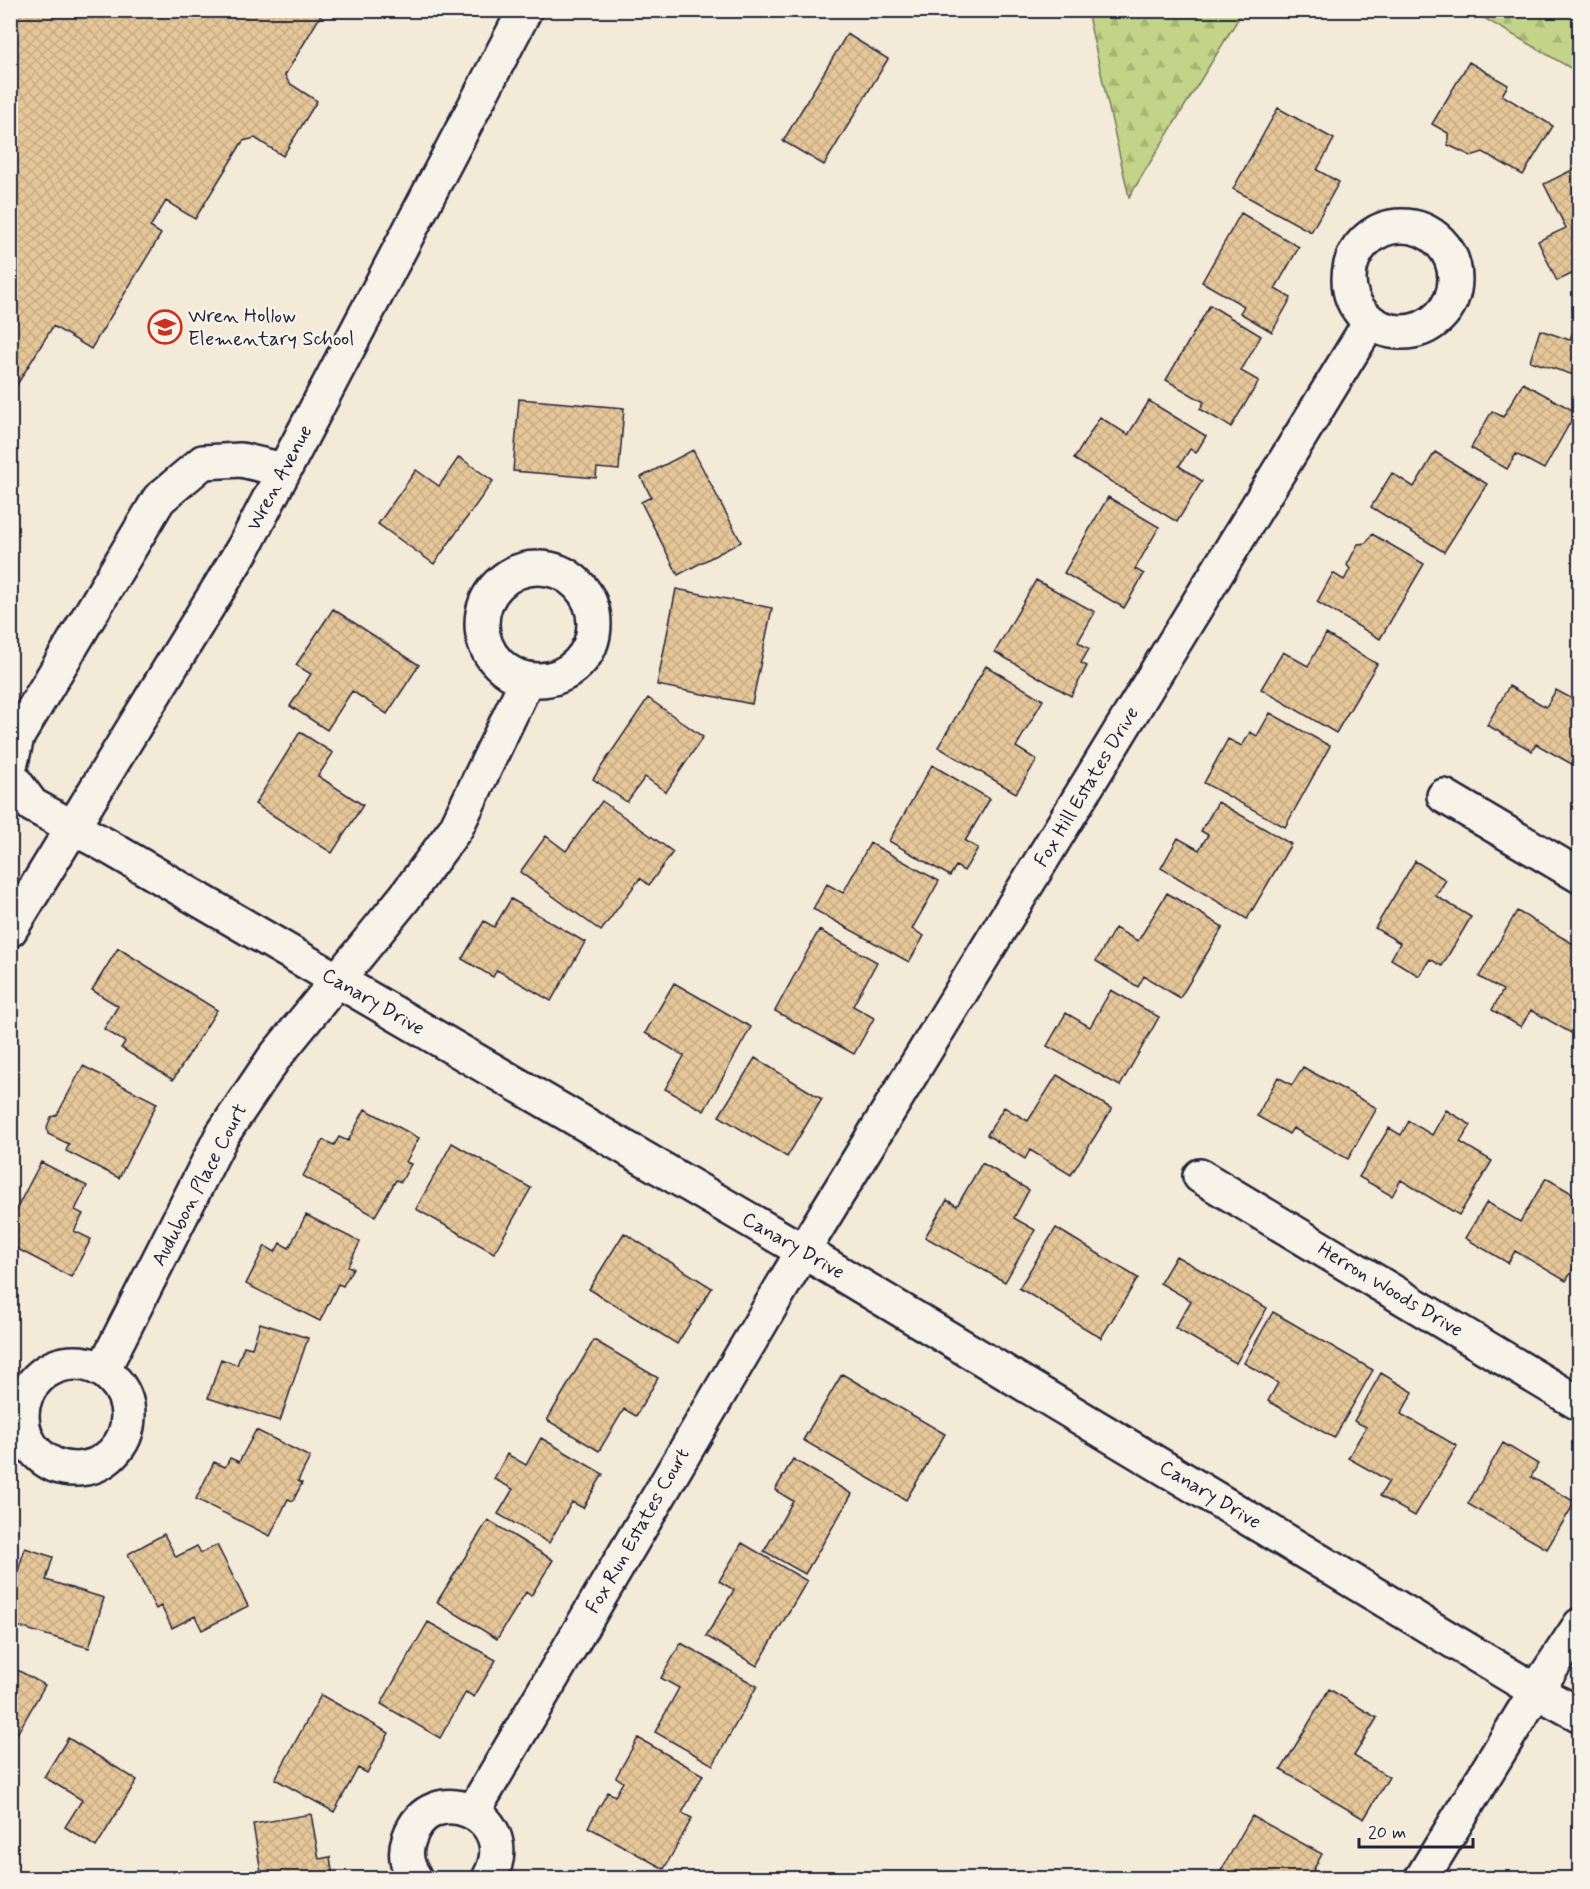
<svg xmlns="http://www.w3.org/2000/svg" width="1590" height="1889" font-family="Mynerve,sans-serif">
<defs>
<pattern id="forest-firs" width="22" height="20" patternUnits="userSpaceOnUse" patternTransform="scale(1.5)"><rect width="22" height="20" fill="#c3d387"/><path d="M5 1l3.5 6h-7zM16 11l3.5 6h-7z" fill="#a7b575"/></pattern>
<pattern id="building-cross-hatch" width="8" height="8" patternUnits="userSpaceOnUse" patternTransform="scale(1.5)"><rect width="8" height="8" fill="#e6c799"/><path d="M0 0l8 8M0 8l8-8" fill="none" stroke="#c5ab85"/></pattern>
</defs>
<rect width="100%" height="100%" fill="#f4ead8"/>
<filter id="ink" filterUnits="userSpaceOnUse"><feTurbulence type="fractalNoise" baseFrequency=".0167" numOctaves="2"/><feDisplacementMap in="SourceGraphic" scale="12" xChannelSelector="R" yChannelSelector="G"/><feConvolveMatrix kernelMatrix="1 2 1 2 8 2 1 2 1" color-interpolation-filters="sRGB"/></filter>
<g filter="url(#ink)">
<!-- forest -->
<path fill="url(#forest-firs)" stroke="#727a61" stroke-width="1.5" d="M 1087,11 L 1243,11 L 1129,197 Z
M 1472,11 L 1579,11 L 1579,73 Z"/>
<!-- building -->
<path fill="url(#building-cross-hatch)" stroke="#22223b" stroke-width="1.5" d="M 10,10 L 324,10 L 285,75 L 289,83 L 317,101 L 283,156 L 255,138 L 243,141 L 195,219 L 166,201 L 150,227 L 161,234 L 91,349 L 53,326 L 10,396 Z
M 847,34 L 888,59 L 824,165 L 783,141 Z
M 1469,62 L 1508,85 L 1502,95 L 1553,126 L 1523,175 L 1483,152 L 1471,156 L 1448,145 L 1448,133 L 1432,124 Z
M 1278,108 L 1334,139 L 1317,170 L 1339,182 L 1311,232 L 1233,189 Z
M 1580,166 L 1580,270 L 1557,281 L 1538,241 L 1566,228 L 1544,184 Z
M 1241,213 L 1299,247 L 1275,289 L 1291,298 L 1272,332 L 1240,313 L 1244,306 L 1202,282 Z
M 1210,305 L 1261,336 L 1241,371 L 1259,381 L 1231,427 L 1200,409 L 1204,402 L 1166,380 Z
M 1580,309 L 1580,377 L 1530,361 L 1540,330 L 1570,340 Z
M 1523,383 L 1576,412 L 1544,469 L 1516,454 L 1507,469 L 1471,448 L 1492,411 L 1503,417 Z
M 519,399 L 624,408 L 619,470 L 597,468 L 596,478 L 513,471 Z
M 1149,401 L 1206,436 L 1196,453 L 1190,449 L 1179,466 L 1202,481 L 1177,522 L 1074,459 L 1100,417 L 1128,435 Z
M 693,450 L 741,542 L 678,575 L 641,502 L 651,497 L 641,477 Z
M 1435,452 L 1487,484 L 1444,552 L 1371,507 L 1392,473 L 1414,487 Z
M 459,457 L 493,481 L 434,564 L 378,524 L 416,470 L 439,486 Z
M 1108,497 L 1159,527 L 1135,569 L 1144,574 L 1124,608 L 1064,573 Z
M 1372,534 L 1424,564 L 1380,639 L 1317,602 L 1333,573 L 1344,580 L 1350,569 L 1347,565 L 1358,544 L 1366,543 Z
M 1036,580 L 1095,612 L 1078,642 L 1089,649 L 1081,663 L 1087,666 L 1071,696 L 995,652 Z
M 676,589 L 772,608 L 752,704 L 657,685 Z
M 333,609 L 419,665 L 387,714 L 352,691 L 327,730 L 290,706 L 311,674 L 296,665 Z
M 1326,634 L 1377,664 L 1336,733 L 1261,689 L 1283,652 L 1308,666 Z
M 986,666 L 1043,700 L 1016,747 L 1037,760 L 1016,793 L 938,747 Z
M 1509,686 L 1546,707 L 1556,690 L 1580,703 L 1580,764 L 1577,767 L 1536,744 L 1532,751 L 1487,725 Z
M 648,698 L 703,737 L 666,792 L 645,777 L 627,802 L 593,779 Z
M 1270,713 L 1330,746 L 1285,827 L 1204,783 L 1228,739 L 1242,746 L 1250,732 L 1257,736 Z
M 300,732 L 333,753 L 318,776 L 363,805 L 332,853 L 255,804 Z
M 932,765 L 990,799 L 965,841 L 978,848 L 964,871 L 956,866 L 950,876 L 889,841 Z
M 602,801 L 673,852 L 649,885 L 640,878 L 601,931 L 520,872 L 546,836 L 566,851 Z
M 1218,802 L 1291,844 L 1247,919 L 1161,868 L 1178,838 L 1199,850 L 1208,835 L 1201,831 Z
M 870,843 L 939,881 L 912,929 L 924,936 L 909,962 L 813,909 L 827,884 L 843,893 Z
M 1415,861 L 1446,880 L 1436,896 L 1471,917 L 1442,966 L 1430,959 L 1419,976 L 1391,959 L 1400,943 L 1375,928 Z
M 1167,893 L 1223,927 L 1180,998 L 1144,976 L 1138,987 L 1096,961 L 1115,928 L 1138,941 Z
M 511,899 L 585,942 L 551,1001 L 497,970 L 493,977 L 462,959 L 484,921 L 494,927 Z
M 1517,911 L 1580,948 L 1580,1017 L 1571,1033 L 1531,1010 L 1521,1027 L 1492,1010 L 1503,990 L 1479,977 Z
M 819,930 L 877,962 L 853,1006 L 874,1018 L 854,1054 L 775,1011 Z
M 118,948 L 217,1010 L 173,1080 L 121,1048 L 125,1042 L 104,1029 L 118,1006 L 92,990 Z
M 674,983 L 751,1027 L 704,1111 L 665,1089 L 684,1056 L 645,1033 Z
M 1111,990 L 1159,1017 L 1120,1086 L 1047,1046 L 1066,1013 L 1090,1027 Z
M 755,1058 L 822,1099 L 787,1157 L 719,1116 Z
M 83,1066 L 157,1103 L 119,1178 L 66,1151 L 69,1144 L 48,1134 L 47,1127 L 51,1117 L 57,1115 Z
M 1303,1067 L 1377,1108 L 1348,1159 L 1293,1128 L 1289,1134 L 1257,1116 L 1278,1077 L 1292,1085 Z
M 1057,1075 L 1112,1109 L 1071,1175 L 1030,1150 L 1025,1159 L 987,1135 L 1004,1107 L 1028,1121 Z
M 365,1109 L 419,1138 L 406,1162 L 411,1164 L 401,1182 L 396,1180 L 375,1216 L 303,1176 L 323,1140 L 334,1145 L 339,1137 L 348,1141 Z
M 1446,1110 L 1471,1125 L 1460,1142 L 1492,1161 L 1459,1215 L 1401,1180 L 1392,1196 L 1359,1177 L 1389,1128 L 1401,1135 L 1409,1121 L 1432,1135 Z
M 452,1143 L 531,1188 L 494,1253 L 416,1209 Z
M 41,1162 L 87,1186 L 75,1210 L 83,1214 L 74,1231 L 91,1239 L 71,1277 L 10,1245 L 10,1221 Z
M 982,1163 L 1029,1190 L 1014,1218 L 1035,1230 L 1005,1282 L 925,1237 L 947,1200 L 957,1206 Z
M 1546,1178 L 1580,1198 L 1580,1259 L 1566,1281 L 1515,1251 L 1508,1263 L 1465,1238 L 1487,1202 L 1520,1222 Z
M 306,1215 L 360,1242 L 348,1266 L 353,1268 L 343,1286 L 338,1284 L 320,1321 L 246,1284 L 265,1246 L 275,1252 L 280,1243 L 289,1248 Z
M 1056,1228 L 1138,1278 L 1101,1338 L 1019,1288 Z
M 624,1233 L 712,1288 L 677,1344 L 589,1289 Z
M 1176,1256 L 1267,1308 L 1236,1363 L 1175,1328 L 1191,1301 L 1160,1283 Z
M 1273,1312 L 1373,1370 L 1334,1438 L 1268,1401 L 1278,1383 L 1244,1363 Z
M 260,1323 L 308,1338 L 280,1421 L 208,1398 L 221,1359 L 237,1365 L 244,1346 L 252,1348 Z
M 594,1340 L 658,1378 L 636,1416 L 624,1409 L 599,1451 L 547,1420 Z
M 1381,1373 L 1413,1392 L 1401,1414 L 1457,1446 L 1415,1516 L 1380,1496 L 1389,1481 L 1348,1458 L 1366,1427 L 1354,1421 Z
M 842,1374 L 945,1434 L 906,1500 L 803,1440 Z
M 256,1430 L 310,1457 L 298,1481 L 302,1483 L 293,1501 L 288,1499 L 270,1536 L 196,1499 L 214,1462 L 225,1467 L 230,1458 L 239,1462 Z
M 541,1438 L 603,1474 L 583,1508 L 572,1502 L 549,1543 L 498,1514 L 513,1489 L 494,1479 L 507,1454 L 526,1465 Z
M 1503,1443 L 1538,1464 L 1531,1477 L 1575,1502 L 1547,1549 L 1468,1504 Z
M 793,1459 L 852,1494 L 805,1574 L 764,1551 L 793,1501 L 775,1490 Z
M 488,1520 L 553,1560 L 531,1596 L 526,1592 L 497,1639 L 437,1602 Z
M 164,1534 L 176,1557 L 197,1546 L 201,1553 L 217,1545 L 248,1606 L 202,1630 L 195,1616 L 172,1628 L 161,1606 L 156,1609 L 128,1554 Z
M 742,1543 L 807,1581 L 757,1666 L 706,1636 L 734,1590 L 719,1581 Z
M 25,1548 L 53,1557 L 46,1580 L 104,1598 L 89,1648 L 10,1624 L 10,1597 Z
M 428,1622 L 496,1660 L 474,1697 L 466,1692 L 440,1738 L 381,1704 Z
M 681,1643 L 757,1686 L 713,1765 L 655,1732 L 679,1688 L 661,1678 Z
M 10,1666 L 45,1685 L 10,1746 Z
M 1329,1689 L 1377,1718 L 1354,1756 L 1389,1777 L 1364,1819 L 1281,1770 Z
M 321,1695 L 389,1733 L 367,1773 L 358,1768 L 334,1812 L 275,1779 Z
M 68,1738 L 137,1780 L 96,1847 L 65,1827 L 82,1800 L 44,1777 Z
M 638,1738 L 703,1775 L 682,1813 L 692,1818 L 664,1869 L 588,1827 L 608,1792 L 615,1796 L 623,1782 L 616,1777 Z
M 311,1814 L 319,1859 L 330,1857 L 333,1878 L 262,1878 L 253,1824 Z
M 1252,1816 L 1322,1854 L 1309,1878 L 1223,1878 L 1218,1876 Z"/>
<g fill="none" stroke-linecap="round" stroke-linejoin="round">
<!-- minor casing -->
<g stroke="#22223b" stroke-width="38">
<path id="minor" d="M1349 279a53 53 0 1 1 106 0a53 53 0 1 1-106 0Z
M482 624a56 56 0 1 1 112 0a56 56 0 1 1-112 0Z
M 10,767 L 17,737 L 159,499 L 203,462 L 241,460 L 284,470
M 10,775 L 32,805 L 107,846 L 803,1251 L 1536,1691 L 1580,1715
M 1444,796 L 1580,876
M 10,930 L 244,547 L 525,10
M 1200,1176 L 1580,1404
M22 1416a53 53 0 1 1 106 0a53 53 0 1 1-106 0Z
M 103,1370 L 222,1135 L 274,1058 L 405,897 L 456,828 L 527,680
M 473,1812 L 803,1251 L 1370,322
M 415,1878 C 407,1867 404,1853 409,1839 C 430,1775 524,1816 489,1878
M 1422,1878 L 1536,1691 L 1580,1625"/>
</g>
<!-- minor -->
<use href="#minor" stroke="#f7f3e8" stroke-width="33"/>
</g>
</g>
<!-- icons -->
<defs>
<g id="school-ring" transform="scale(1.725)"><circle r="9.5" fill="#f7f3e8" stroke="#c8321e" stroke-width="1.5"/><path d="M0-5L7-2L0 1L-7-2ZM-4 1L0 2.5L4 1V4Q0 6-4 4Z" fill="#c8321e"/></g>
</defs>
<g fill-rule="evenodd">
<use href="#school-ring" x="165" y="327"/>
</g>
<g text-anchor="middle" dominant-baseline="central" stroke-width="5" stroke-linejoin="round" paint-order="stroke">
<!-- poi labels -->
<g font-size="20" fill="#22223b" stroke="#f7f3e8" text-anchor="start">
<text x="188" y="316">Wren Hollow<tspan x="188" dy="23">Elementary School</tspan></text>
</g>
<!-- street labels -->
<g font-size="20" fill="#22223b" stroke="#f7f3e8">
<text transform="translate(280 478) rotate(-62)">Wren Avenue</text>
<text transform="translate(1087 787) rotate(-59)">Fox Hill Estates Drive</text>
<text transform="translate(373 1002) rotate(30)">Canary Drive</text>
<text transform="translate(200 1185) rotate(-62)">Audubon Place Court</text>
<text transform="translate(793 1246) rotate(30)">Canary Drive</text>
<text transform="translate(1390 1290) rotate(31)">Herron Woods Drive</text>
<text transform="translate(1210 1495) rotate(31)">Canary Drive</text>
<text transform="translate(638 1531) rotate(-60)">Fox Run Estates Court</text>
</g>
</g>
<!-- margin -->
<rect width="1590" height="1889" fill="none" stroke="#f7f3e8" stroke-width="36"/>
<rect x="18" y="18" width="1554" height="1853" fill="none" stroke="#22223b" stroke-width="2" filter="url(#ink)"/>
<!-- scale -->
<path d="M1359 1838v9h114v-9" fill="none" stroke="#22223b" stroke-width="3"/>
<text x="1368" y="1838" font-size="18" fill="#22223b" stroke="#f7f3e8" stroke-width="4.5" paint-order="stroke">20 m</text>
</svg>
